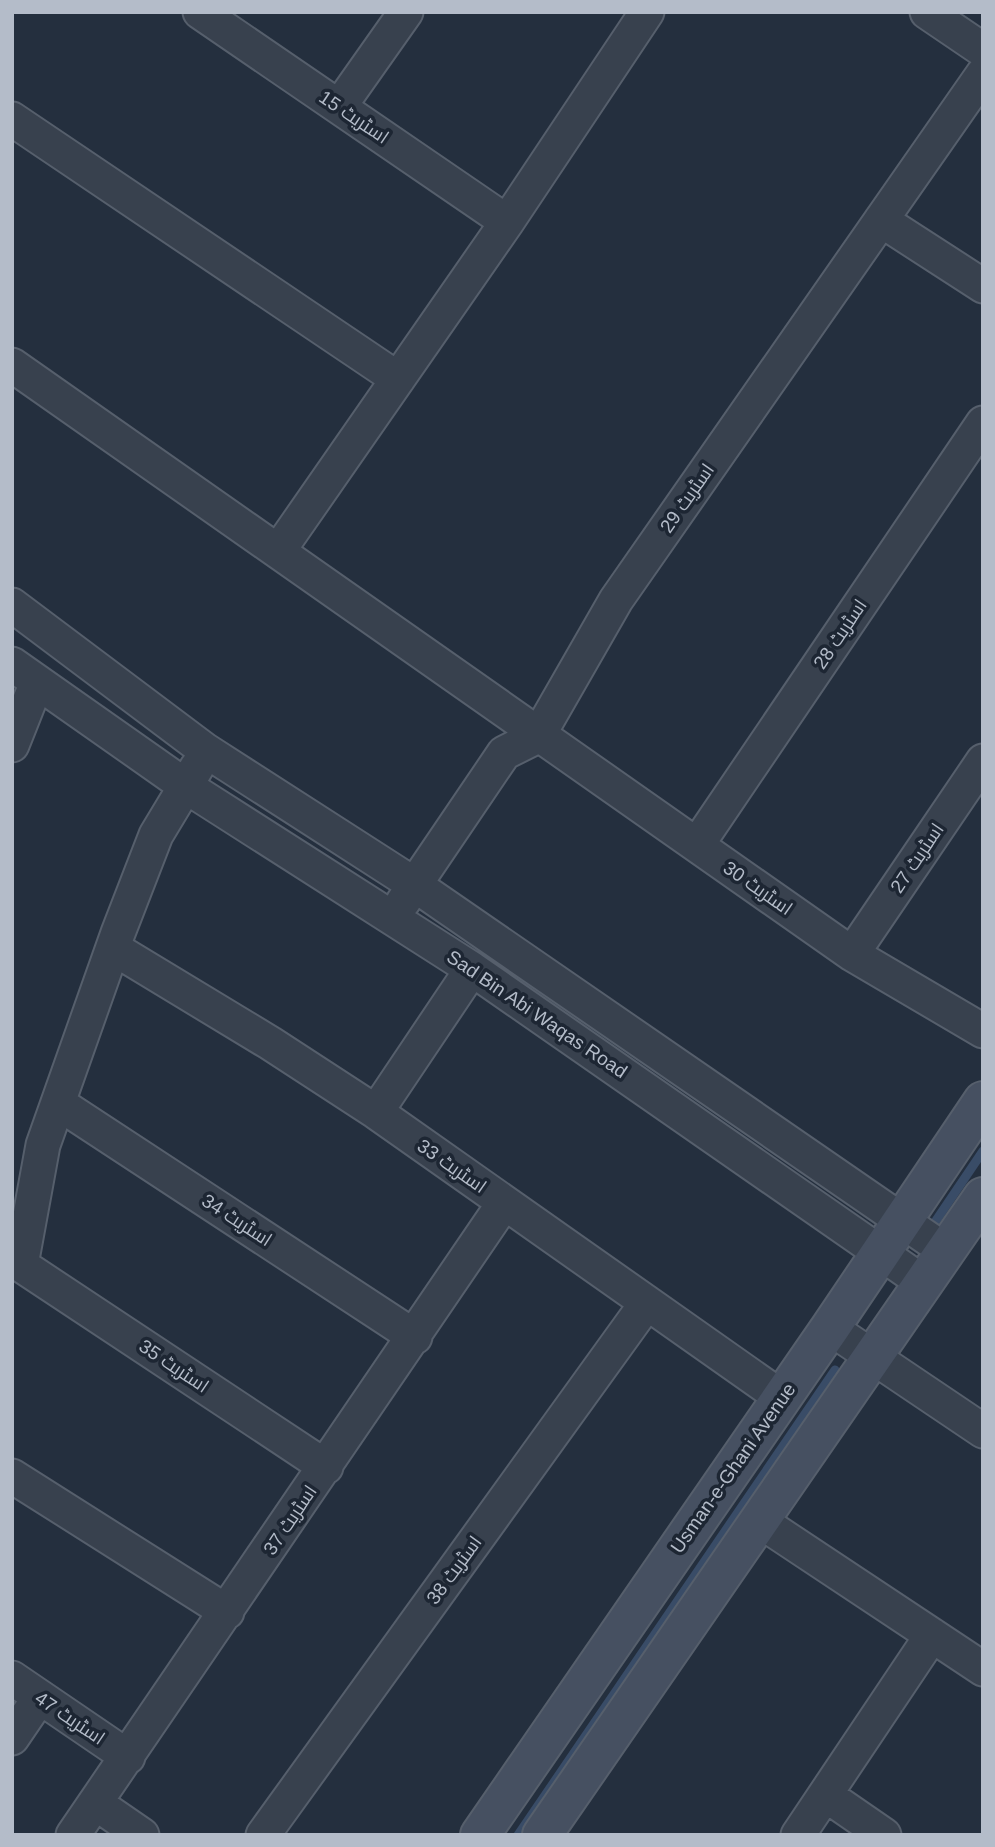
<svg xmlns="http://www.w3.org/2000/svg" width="995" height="1847" font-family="Arial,Cairo,sans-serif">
<rect width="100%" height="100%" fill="#242f3e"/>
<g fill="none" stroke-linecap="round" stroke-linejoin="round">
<!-- stream -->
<path stroke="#394c67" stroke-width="9" d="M 935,1222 L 983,1151
M 518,1835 L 835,1370"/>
<!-- minor casing -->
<g stroke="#565f6c" stroke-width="37">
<path id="minor" d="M 200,12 L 507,222
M 927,12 L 983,50
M 339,107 L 406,12
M 12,119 L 398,379
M 881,220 L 983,286
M 12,365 L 852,954 L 983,1031
M 279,550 L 507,222 L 647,12
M 12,605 L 205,750 L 415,885 L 946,1251
M 12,664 L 187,787 L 472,969 L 924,1283
M 12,745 L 37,682
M 197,767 L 156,835 L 118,933 L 43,1145 L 21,1265 L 326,1467
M 697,845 L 983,423
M 403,902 L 504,753 L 538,736 L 616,600 L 983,74
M 113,948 L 270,1043 L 376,1112 L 781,1397
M 852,954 L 983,761
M 58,1103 L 415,1337
M 376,1112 L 472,969
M 830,1328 L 983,1431
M 12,1476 L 227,1612
M 760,1521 L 983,1669
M 12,1678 L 128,1757
M 12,1738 L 40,1697
M 826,1795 L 884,1835
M 97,1804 L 142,1835
M 73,1835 L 504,1203
M 263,1835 L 646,1304
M 798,1835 L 932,1635"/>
</g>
<!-- secondary casing -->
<g stroke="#565f6c" stroke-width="42">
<path id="secondary" d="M 480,1835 L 830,1328 L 983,1101
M 542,1835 L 983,1197"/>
</g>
<!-- minor -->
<use href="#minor" stroke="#38414e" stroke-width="33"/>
<!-- secondary -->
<use href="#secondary" stroke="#465061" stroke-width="38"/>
</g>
<g text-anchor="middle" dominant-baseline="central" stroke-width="7" stroke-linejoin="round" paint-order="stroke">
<!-- street labels -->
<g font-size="19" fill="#b4bcc9" stroke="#1d2633">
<text transform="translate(354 117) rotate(34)">اسٹریٹ 15</text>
<text transform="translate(687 498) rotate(-55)">اسٹریٹ 29</text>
<text transform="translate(840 634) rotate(-56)">اسٹریٹ 28</text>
<text transform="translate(917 858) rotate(-56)">اسٹریٹ 27</text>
<text transform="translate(758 888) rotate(35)">اسٹریٹ 30</text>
<text transform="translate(537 1014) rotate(34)">Sad Bin Abi Waqas Road</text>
<text transform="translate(452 1166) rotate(35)">اسٹریٹ 33</text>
<text transform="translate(237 1220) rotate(33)">اسٹریٹ 34</text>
<text transform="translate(174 1366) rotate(34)">اسٹریٹ 35</text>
<text transform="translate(733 1468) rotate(-55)">Usman-e-Ghani Avenue</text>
<text transform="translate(290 1520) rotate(-56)">اسٹریٹ 37</text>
<text transform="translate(454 1570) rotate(-54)">اسٹریٹ 38</text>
<text transform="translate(70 1718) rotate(34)">اسٹریٹ 47</text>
</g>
</g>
<!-- border -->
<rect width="995" height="1847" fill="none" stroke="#b4bcc9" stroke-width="28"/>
</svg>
